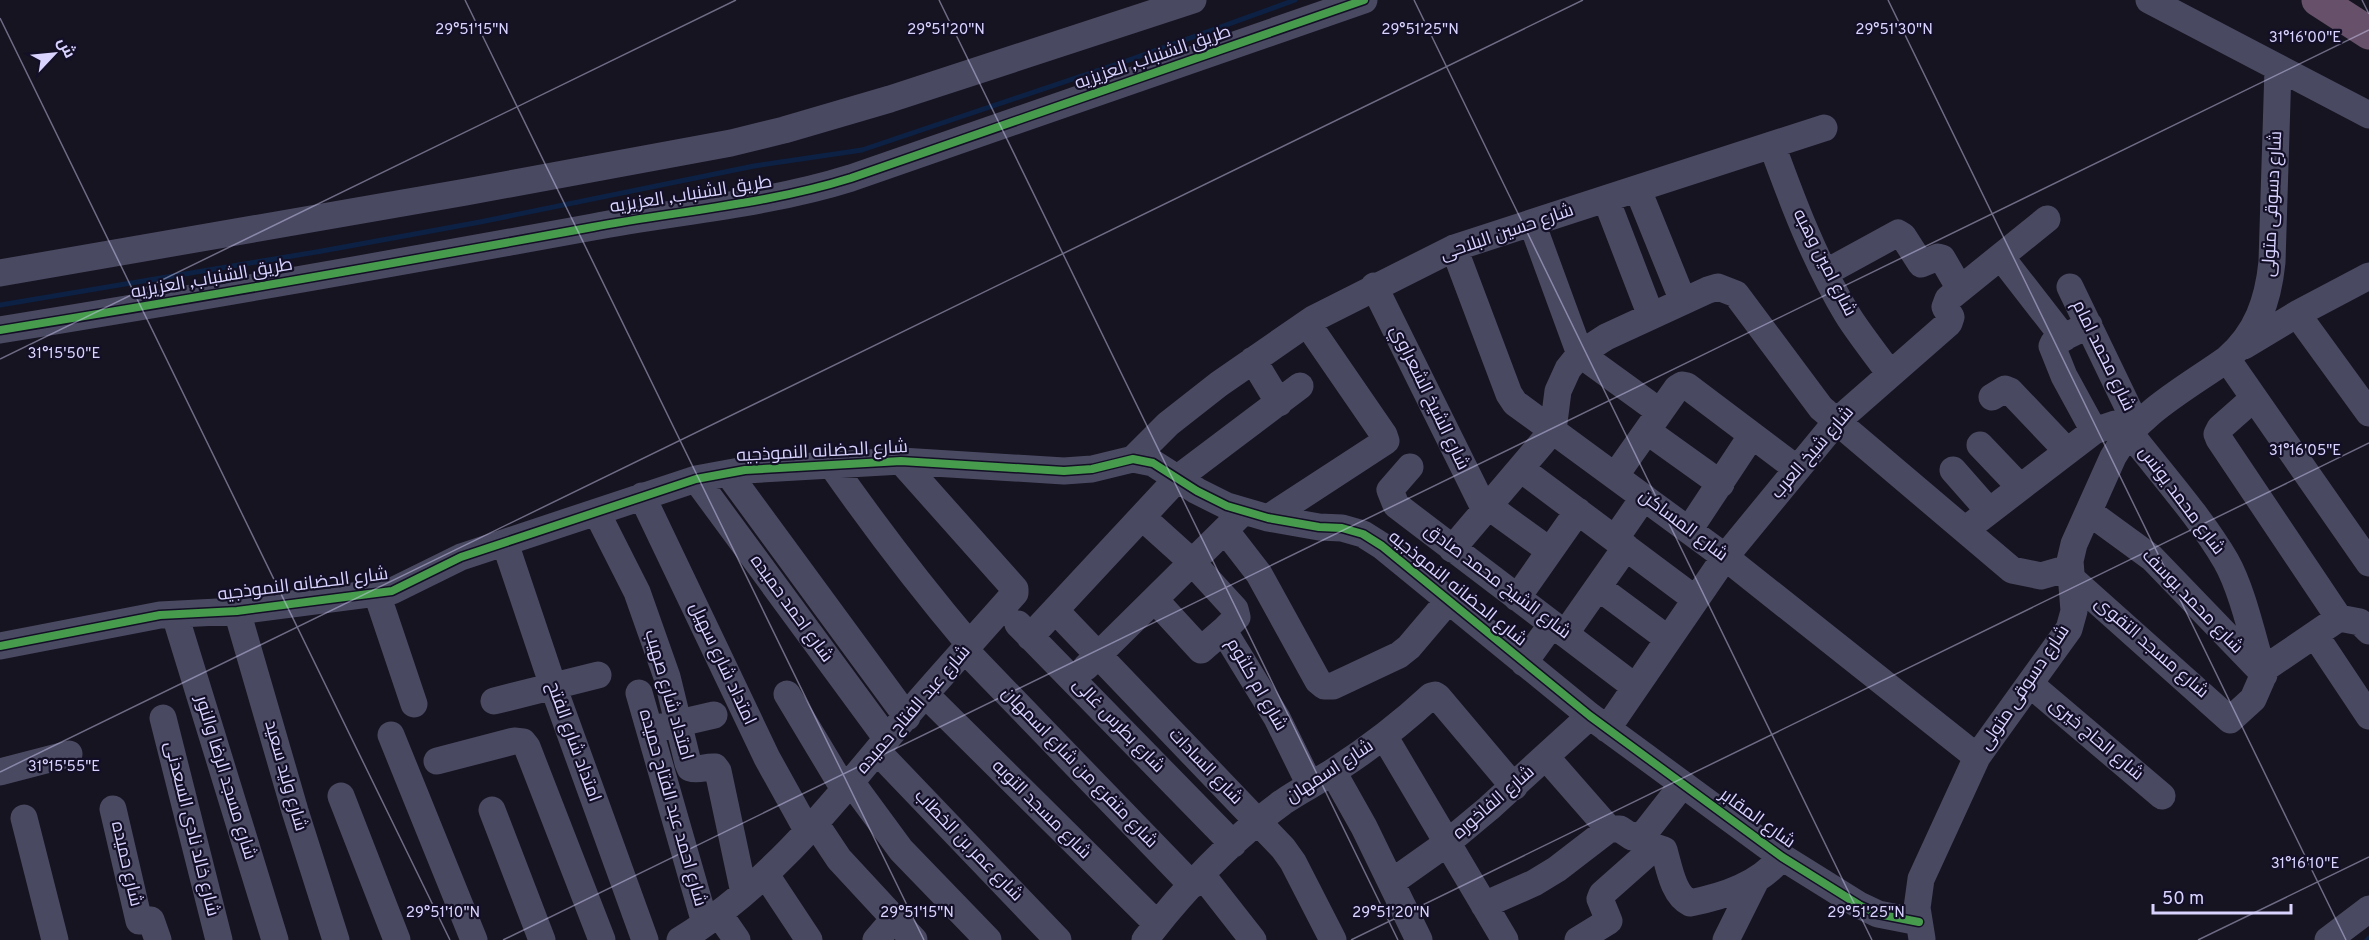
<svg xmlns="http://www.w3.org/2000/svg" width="2369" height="940" font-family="Overpass,Cairo,sans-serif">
<rect width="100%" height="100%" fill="#161421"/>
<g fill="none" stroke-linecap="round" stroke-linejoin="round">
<!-- stream -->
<path stroke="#0d2144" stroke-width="5" d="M 0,305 L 322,251 L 480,222 L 754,166 L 862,150 L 1129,60 L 1295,0
M 2367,940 L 2369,938"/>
<!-- minor -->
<path stroke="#4a4962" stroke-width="27" d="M 2149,0 L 2369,115
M 1772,145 C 1793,203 1815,261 1847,314 C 1860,335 1876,354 1890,374
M 1638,190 L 1683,301
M 1606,199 L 1651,316
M 1532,223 L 1580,354 L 1660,412
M 1454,248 L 1509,394 L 1515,403 L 1725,557 L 1977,757
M 2001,257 L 2064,338
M 0,273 L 466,192 L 731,143 L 784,130 L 890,99 L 1193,0
M 1825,273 L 1898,233 L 1903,236 L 1921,264 L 1938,257 L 1942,258 L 1960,289
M 1374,286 L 1485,510
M 2297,314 L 2369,413
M 2089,325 L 2054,342 L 2052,346 L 2064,376 L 2094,431
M 0,330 C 198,298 396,263 593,227 C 679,211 768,204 851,178 L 1364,0
M 2244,346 L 2297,314 L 2369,276
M 2227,359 L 2369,563
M 1253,360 L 1279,403
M 1992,397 L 2005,389 L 2010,391 L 2067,451
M 2254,398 L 2220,428 L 2217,434 L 2219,439 L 2339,618 L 2360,622 L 2369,631
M 1647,431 L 1721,484
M 2129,432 C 2160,472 2201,518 2226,561 C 2243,591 2253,640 2264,675
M 1980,445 L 2020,487
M 1133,459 L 1168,424 L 1219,384 L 1313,319 L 1454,248 L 1824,128
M 831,464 C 875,527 921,587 970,645
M 1410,467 L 1390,490 L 1396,505 L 1635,687
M 1521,469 L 1695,599
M 1953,470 L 1989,511
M 728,473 L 907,717
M 1615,476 L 1677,388 L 1682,385 L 1687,386 L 1797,469
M 696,479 L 887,739
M 642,496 L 767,758 L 807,830
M 1488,506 L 1550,551
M 2089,512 L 2152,558 L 2259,669
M 597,513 L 637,592 L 667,677 L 688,763 L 690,768 C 699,771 706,766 715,767 L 718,771 L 744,893
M 1142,517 L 1192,562 L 1235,609 L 1237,617 L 1226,628 L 1225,633 L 1277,718 L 1310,785
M 1268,518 L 1386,441 L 1384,435 L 1307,323
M 1225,530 L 1259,574 L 1318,681 L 1324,686 L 1333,686 L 1399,655 L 1409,647 L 1448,601
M 1689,530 L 1752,435
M 1965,530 L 2094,431 L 2115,424 L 2136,424 L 2070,287
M 1615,539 L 1644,497
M 505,543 L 553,686 L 645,940
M 1452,549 L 1553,430 L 1558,391 L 1568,369 L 1580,354 L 1606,337 L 1708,290 L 1718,287 L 1736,294 L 1821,408 L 2012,570 L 2041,576 L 2069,568
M 2071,578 L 2230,720 L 2253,699 L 2267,667 L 2339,618
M 1598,587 L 1668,639
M 377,594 L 414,704
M 1517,598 L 1578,511
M 1155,600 L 1201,650 L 1224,630
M 1055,610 L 1283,848 L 1293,862 L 1333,940
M 237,611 L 295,811 L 336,940
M 175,615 L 275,940
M 1018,624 L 1233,844
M 1565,634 L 1626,547
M 2315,635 L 2369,716
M 1030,637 L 1178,478 L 1300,386
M 0,646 L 160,615 L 237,611 L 392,591 L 461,557 L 696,479 L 745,470 L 901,461 L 1064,471 L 1092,469 L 1133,459 L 1153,463 L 1197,491 L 1227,506 L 1268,518 L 1319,527 L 1342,528 L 1363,534 L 1382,546 L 1590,716 L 1782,857 L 1859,905 L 1878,914 L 1919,922
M 965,650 L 1192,885
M 1524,663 L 1552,624
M 1086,667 L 1238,517
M 2030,684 L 2162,796
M 639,693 L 705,923
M 787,694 L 844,789
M 926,695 L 1157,924
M 494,701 L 598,675
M 163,718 L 219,940
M 662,727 L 714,715
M 1607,729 L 1725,557 L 1836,422 L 1949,323 L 1951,317 L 1945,307 L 1948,299 L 2047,219
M 391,735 L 474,940
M 1384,736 L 1505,940
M 877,751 L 1058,940
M 1546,757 L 1609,829
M 437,761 L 514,741 L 523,742 L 527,747 L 602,940
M 0,772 L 69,754
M 1333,772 L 1364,827 L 1419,940
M 851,782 L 901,850 L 988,940
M 341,796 L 397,940
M 113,809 L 139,921 L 151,920 L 158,940
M 492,810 L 542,940
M 24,818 L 55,940
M 815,823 L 839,859 L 914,940
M 766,875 L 809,940
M 1202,875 L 1253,940
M 1392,882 L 1447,843 L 1489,808 L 1590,716
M 1484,905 L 1534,883 L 1557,869 L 1609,829 L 1620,829 L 1632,837 L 1643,834 L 1647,830 L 1683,784
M 719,914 L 737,940
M 1922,939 L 1917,908 L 1921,879 L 1977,757 L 2069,629 L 2074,611 L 2070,561 L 2074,544 L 2113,457 C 2136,414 2188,387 2227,359 C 2257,333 2268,301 2272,262 L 2278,68
M 680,940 C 762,890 825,814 885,741 C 927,690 972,642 1015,593 L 1015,589 L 901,461
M 876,940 L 894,919
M 1145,940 C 1183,890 1232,839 1283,802 C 1299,791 1317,782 1334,771 C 1368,749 1401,724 1431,696 L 1435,695 L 1438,697 L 1514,787
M 1578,940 L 1609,921 L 1600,899 L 1602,894 L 1655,847 L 1664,850 C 1669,867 1673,895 1690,903 C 1725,896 1758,885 1782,857
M 1726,940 L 1755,882
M 2328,940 L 2369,909"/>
<!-- highway -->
<path stroke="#67516a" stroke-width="33" d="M 2318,0 L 2369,33"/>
<!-- cycleway casing -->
<g stroke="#130f26" stroke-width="11">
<path id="cycleway" d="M 0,330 C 198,298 396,263 593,227 C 679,211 768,204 851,178 L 1364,0
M 0,646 L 160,615 L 237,611 L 392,591 L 461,557 L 696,479 L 745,470 L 901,461 L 1064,471 L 1092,469 L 1133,459 L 1153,463 L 1197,491 L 1227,506 L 1268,518 L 1319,527 L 1342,528 L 1363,534 L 1382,546 L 1590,716 L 1782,857 L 1859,905 L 1878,914 L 1919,922"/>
</g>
<!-- cycleway -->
<use href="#cycleway" stroke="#469c4c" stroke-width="8"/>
</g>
<!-- ticks -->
<path fill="none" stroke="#d9d4ff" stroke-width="1.5" stroke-opacity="0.45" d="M 465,0 L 924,940M 939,0 L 1398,940M 1414,0 L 1872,940M 1888,0 L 2346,940M 2362,0 L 2369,14M 0,18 L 450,940M 0,359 L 736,0M 0,772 L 1583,0M 503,940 L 2369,30M 1351,940 L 2369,443M 2198,940 L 2369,857"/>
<g text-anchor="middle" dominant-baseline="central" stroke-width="4.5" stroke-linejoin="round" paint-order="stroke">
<!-- street labels -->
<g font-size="18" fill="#d9d4ff" stroke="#130f26">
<text transform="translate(1153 58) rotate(-19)">طريق الشنباب, العزيزيه</text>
<text transform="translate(691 195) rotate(-9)">طريق الشنباب, العزيزيه</text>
<text transform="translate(2273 204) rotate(-87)">شارع دسوقى متولى</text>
<text transform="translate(1507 233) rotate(-19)">شارع حسين البلاحى</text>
<text transform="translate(1824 263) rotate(63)">شارع امين وهبه</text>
<text transform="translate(212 279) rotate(-10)">طريق الشنباب, العزيزيه</text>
<text transform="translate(2103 356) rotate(64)">شارع محمد امام</text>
<text transform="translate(1429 398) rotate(64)">شارع الشيخ الشعراوي</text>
<text transform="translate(822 452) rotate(-3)">شارع الحضانه النموذجيه</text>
<text transform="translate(1813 453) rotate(-49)">شارع شيخ العرب</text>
<text transform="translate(2181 501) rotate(53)">شارع محمد يونس</text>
<text transform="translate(1683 526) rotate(37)">شارع المساكن</text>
<text transform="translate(1497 582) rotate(37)">شارع الشيخ محمد صادق</text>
<text transform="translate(303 585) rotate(-7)">شارع الحضانه النموذجيه</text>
<text transform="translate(1457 589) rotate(39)">شارع الحضانه النموذجيه</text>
<text transform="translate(2192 602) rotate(46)">شارع محمد يوسف</text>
<text transform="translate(791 609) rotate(54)">شارع احمد حميده</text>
<text transform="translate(2151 648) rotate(41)">شارع مسجد التقوى</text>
<text transform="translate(722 664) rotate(65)">امتداد شارع سهيل</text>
<text transform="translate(1256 685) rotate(60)">شارع ام كلثوم</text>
<text transform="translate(2025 688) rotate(-56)">شارع دسوقى متولى</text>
<text transform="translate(668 695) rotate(74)">امتداد شارع صهيب</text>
<text transform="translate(914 710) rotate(-49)">شارع عبد الفتاح حميده</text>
<text transform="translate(1118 726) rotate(46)">شارع بطرس غالى</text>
<text transform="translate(2096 740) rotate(40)">شارع الحاج خيرى</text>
<text transform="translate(573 742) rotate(70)">امتداد شارع الفتح</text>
<text transform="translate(1205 767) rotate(46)">شارع السادات</text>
<text transform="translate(1079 768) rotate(46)">شارع متفرع من شارع اسمهان</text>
<text transform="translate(1330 772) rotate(-33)">شارع اسمهان</text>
<text transform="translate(285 776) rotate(74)">شارع وليد سعيد</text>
<text transform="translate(225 778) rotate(73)">شارع مسجد الرضا والنور</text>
<text transform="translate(1494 803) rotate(-41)">شارع الفاخوره</text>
<text transform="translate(672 808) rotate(74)">شارع احمد عبد الفتاح حميده</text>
<text transform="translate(1041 810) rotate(45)">شارع مسجد التوبه</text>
<text transform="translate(1757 819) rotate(36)">شارع المقابر</text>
<text transform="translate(191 829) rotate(76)">شارع خالد نادى السعدنى</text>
<text transform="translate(968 846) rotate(46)">شارع عمر بن الخطاب</text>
<text transform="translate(126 864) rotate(77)">شارع حميده</text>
</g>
</g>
<g font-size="15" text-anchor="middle" fill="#d9d4ff" stroke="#130f26" stroke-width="4.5" stroke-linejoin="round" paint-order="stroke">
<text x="472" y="34">29°51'15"N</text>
<text x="946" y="34">29°51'20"N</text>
<text x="1420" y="34">29°51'25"N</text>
<text x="1894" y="34">29°51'30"N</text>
<text x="2305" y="42">31°16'00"E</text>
<text x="64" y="358">31°15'50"E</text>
<text x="2305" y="455">31°16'05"E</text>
<text x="64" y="771">31°15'55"E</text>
<text x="2305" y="868">31°16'10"E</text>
<text x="443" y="917">29°51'10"N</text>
<text x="917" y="917">29°51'15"N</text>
<text x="1391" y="917">29°51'20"N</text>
<text x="1866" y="917">29°51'25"N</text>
</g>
<!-- north arrow -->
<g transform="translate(54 54) rotate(64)" stroke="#130f26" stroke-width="4.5" paint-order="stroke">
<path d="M0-4.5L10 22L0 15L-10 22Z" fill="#d9d4ff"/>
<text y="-9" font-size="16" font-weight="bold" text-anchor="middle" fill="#d9d4ff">ش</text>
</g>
<!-- scale -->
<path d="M2153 904v9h138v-9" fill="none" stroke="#d9d4ff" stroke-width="3"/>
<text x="2162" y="904" font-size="18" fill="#d9d4ff" stroke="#130f26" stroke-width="4.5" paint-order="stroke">50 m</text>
</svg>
